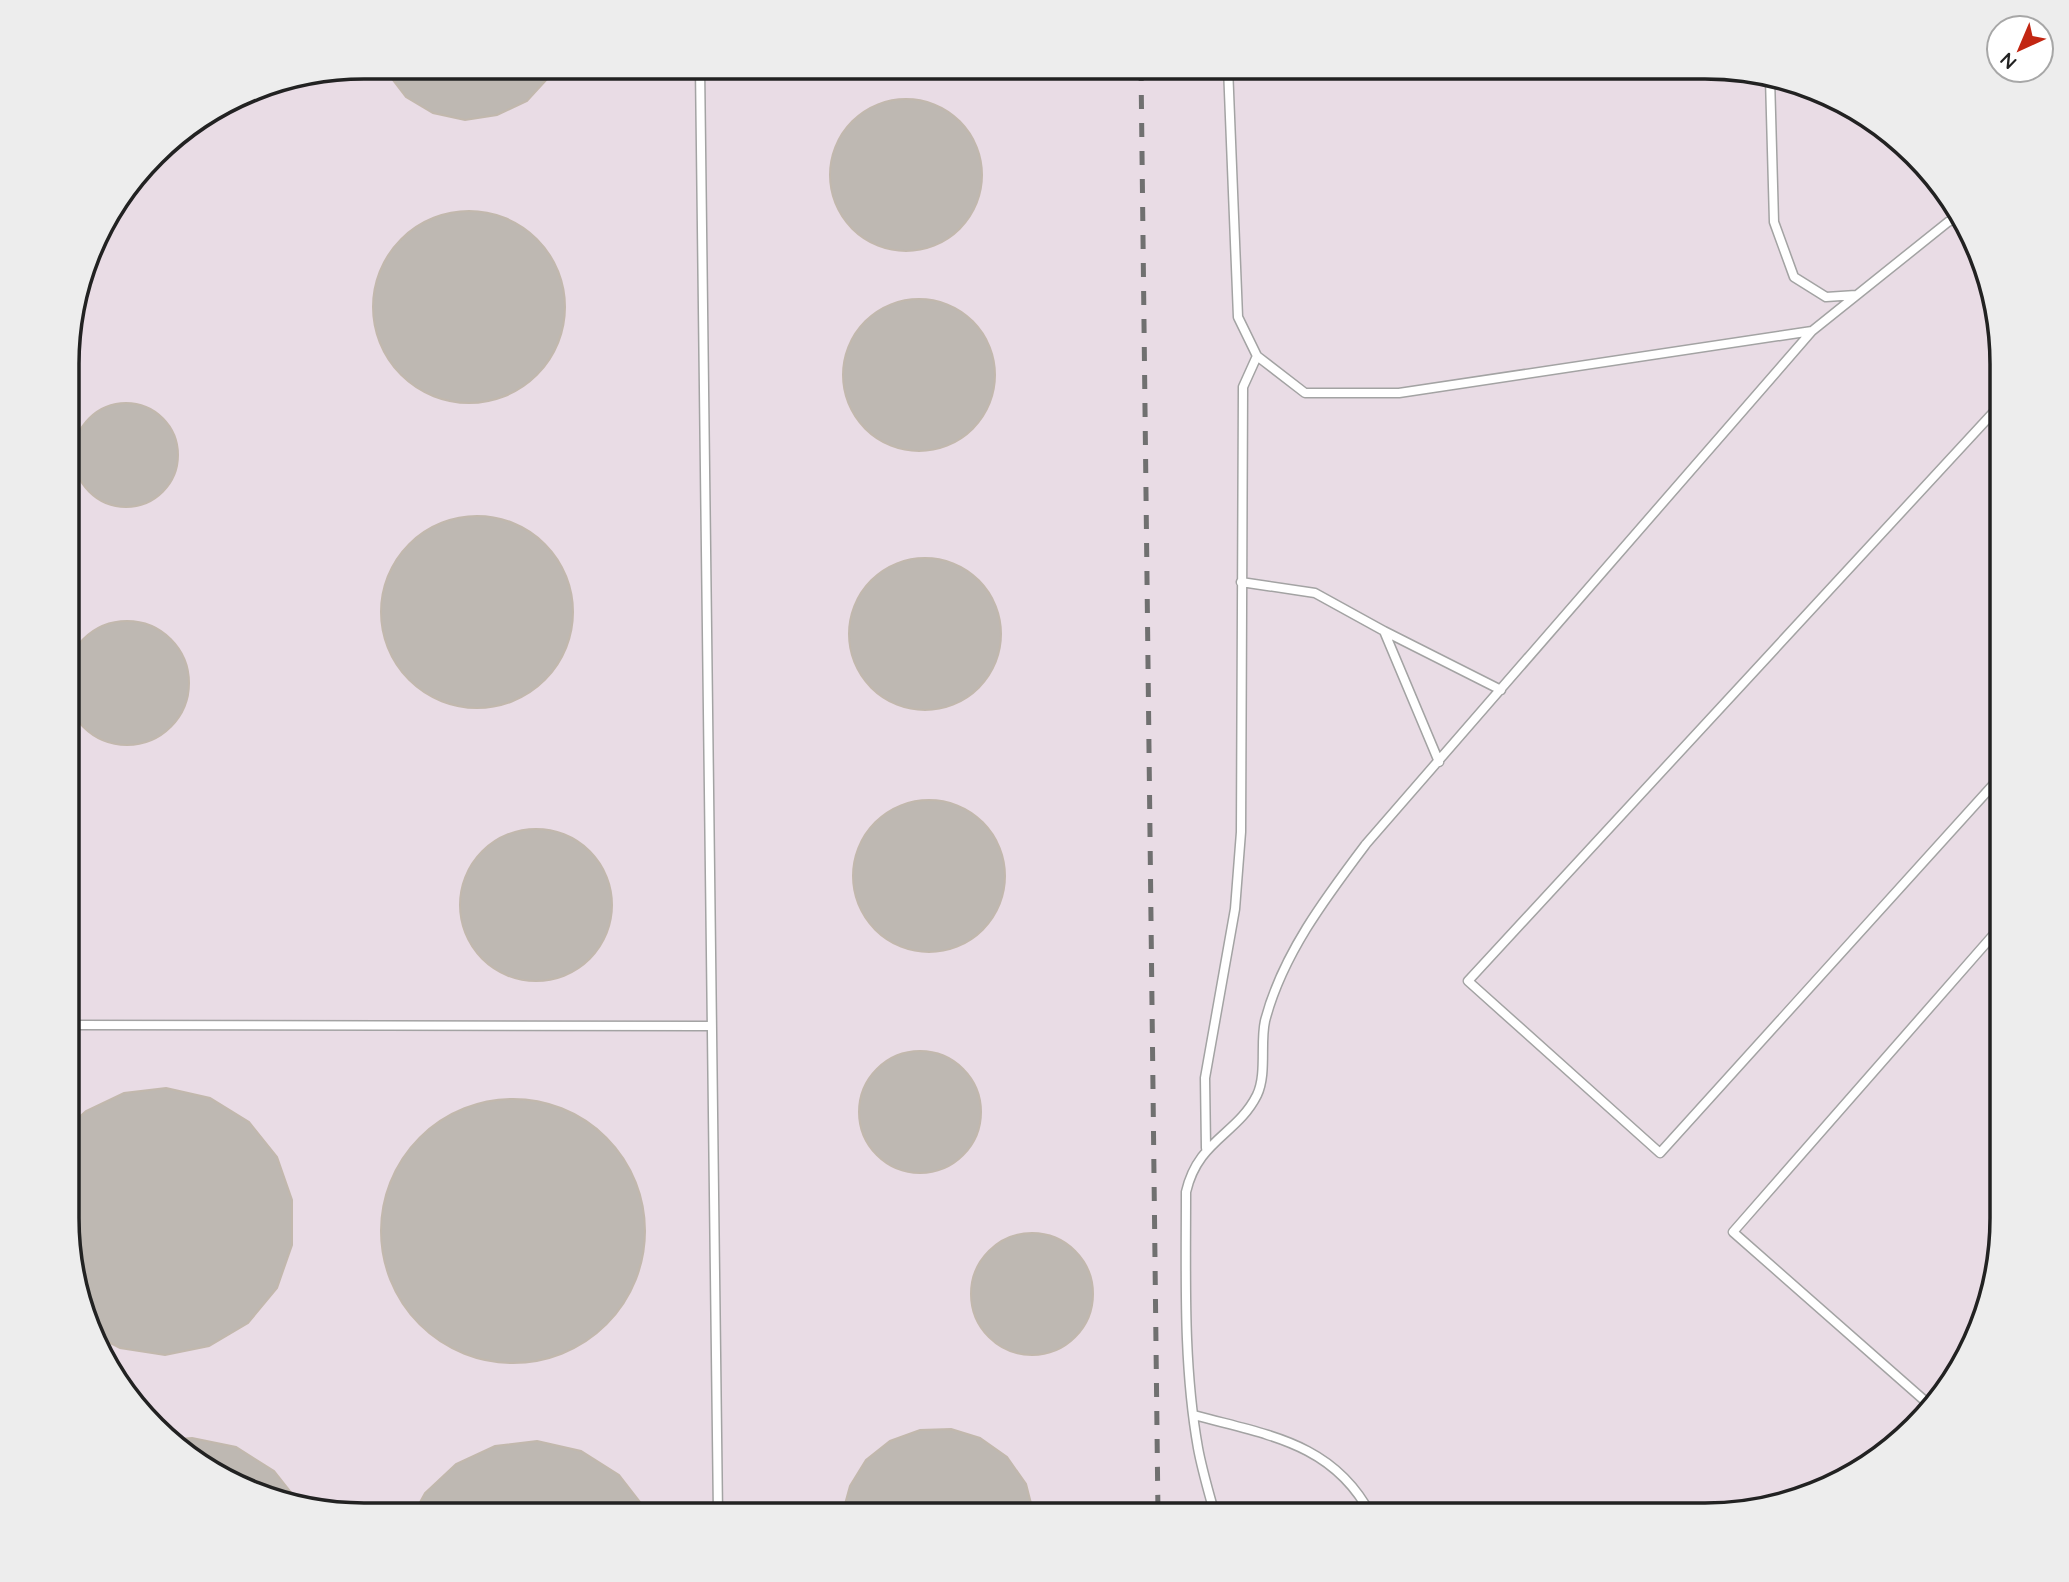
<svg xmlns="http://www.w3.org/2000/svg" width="2069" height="1582" font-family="Quicksand,sans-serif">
<rect width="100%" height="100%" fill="#f1efe9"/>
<!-- industrial -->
<path fill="#e9dce5" d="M 364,67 L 1724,67 L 1819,89 L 1901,140 L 1972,233 L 2002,363 L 2002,1238 L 1980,1332 L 1929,1414 L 1836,1485 L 1705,1515 L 345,1515 L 250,1493 L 168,1442 L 97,1350 L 67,1238 L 69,324 L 106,215 L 168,140 L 268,82 Z"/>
<!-- building -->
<path fill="#beb8b2" stroke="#c2b8ad" stroke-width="2" d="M 383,67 L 554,67 L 549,77 L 527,101 L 497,115 L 465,120 L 433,113 L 406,97 Z
M830 175a76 76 0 1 1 152 0a76 76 0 1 1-152 0Z
M373 307a96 96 0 1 1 192 0a96 96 0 1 1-192 0Z
M843 375a76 76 0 1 1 152 0a76 76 0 1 1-152 0Z
M74 455a52 52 0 1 1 104 0a52 52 0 1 1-104 0Z
M381 612a96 96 0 1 1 192 0a96 96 0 1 1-192 0Z
M849 634a76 76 0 1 1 152 0a76 76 0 1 1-152 0Z
M65 683a62 62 0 1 1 124 0a62 62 0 1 1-124 0Z
M853 876a76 76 0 1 1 152 0a76 76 0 1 1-152 0Z
M460 905a76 76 0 1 1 152 0a76 76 0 1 1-152 0Z
M859 1112a61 61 0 1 1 122 0a61 61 0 1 1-122 0Z
M 166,1088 L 210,1098 L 249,1122 L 277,1157 L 292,1200 L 292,1245 L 277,1288 L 248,1323 L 209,1346 L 165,1355 L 120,1348 L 93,1334 L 67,1238 L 67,1128 L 86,1111 L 124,1093 Z
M381 1231a132 132 0 1 1 264 0a132 132 0 1 1-264 0Z
M971 1294a61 61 0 1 1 122 0a61 61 0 1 1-122 0Z
M 951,1429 L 980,1438 L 1007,1457 L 1026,1484 L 1034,1515 L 842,1515 L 850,1486 L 866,1460 L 890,1441 L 920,1430 Z
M 192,1438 L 236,1447 L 274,1471 L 301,1505 L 250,1493 L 167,1440 Z
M 537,1441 L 581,1451 L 619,1475 L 650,1515 L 413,1515 L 425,1493 L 456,1464 L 495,1446 Z"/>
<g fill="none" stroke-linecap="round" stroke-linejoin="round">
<!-- lane casing -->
<g stroke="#a3a3a3" stroke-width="11">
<path id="lane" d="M 700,67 L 718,1515
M 1228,67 L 1238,317 L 1257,356 L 1305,393 L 1399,393 L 1812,331 L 1948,222 L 1960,217
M 1770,78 L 1774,222 L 1794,277 L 1826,297 L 1856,295
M 1241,582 L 1315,593 L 1384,631
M 1439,762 L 1384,631 L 1501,690
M 2002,775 L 1660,1153 L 1468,981 L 2002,403
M 68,1025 L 711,1026
M 1206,1148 L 1205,1078 L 1235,909 L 1241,832 L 1243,387 L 1257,356
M 1933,1408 L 1733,1232 L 2002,925
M 1194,1415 C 1266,1435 1333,1442 1371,1515
M 1215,1515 C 1209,1493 1202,1470 1198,1448 C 1183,1364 1186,1277 1186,1192 C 1198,1140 1237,1135 1257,1095 C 1267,1074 1260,1043 1265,1021 C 1282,955 1326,897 1366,844 L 1812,331"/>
</g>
<!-- lane -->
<use href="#lane" stroke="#fff" stroke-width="8"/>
<!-- rail -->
<path stroke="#707070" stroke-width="5" stroke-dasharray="14 14" stroke-linecap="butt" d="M 1141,67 L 1158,1515"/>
</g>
<!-- crop -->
<path d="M0 0H2069V1582H0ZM364 79H1705A285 285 0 0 1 1990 364V1218A285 285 0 0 1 1705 1503H364A285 285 0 0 1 79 1218V364A285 285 0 0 1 364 79Z" fill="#ededed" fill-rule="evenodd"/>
<path fill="none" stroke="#222" stroke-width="3.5" d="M364 79H1705A285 285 0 0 1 1990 364V1218A285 285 0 0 1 1705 1503H364A285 285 0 0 1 79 1218V364A285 285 0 0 1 364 79Z"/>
<!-- north arrow -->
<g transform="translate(2020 49) rotate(224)"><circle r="33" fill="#ffffff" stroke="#a7a7a7" stroke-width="2"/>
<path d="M0-5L12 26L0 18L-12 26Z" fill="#c22612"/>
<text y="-10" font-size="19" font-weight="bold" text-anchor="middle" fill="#222222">N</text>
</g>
</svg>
